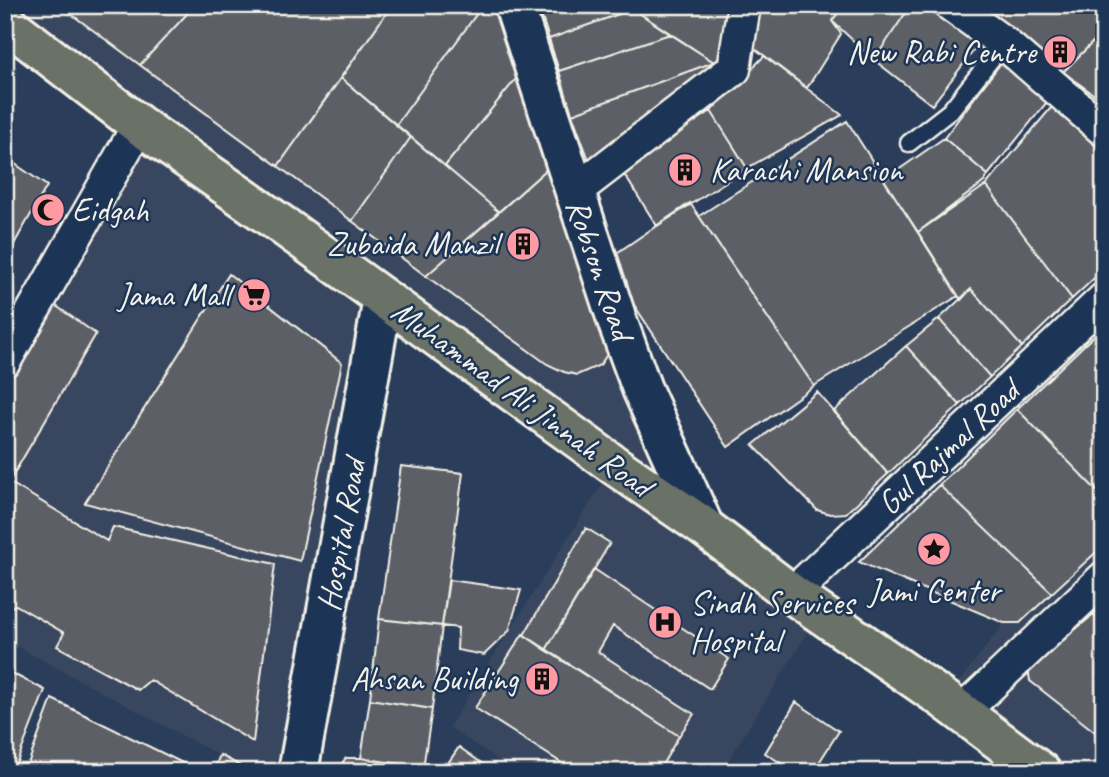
<svg xmlns="http://www.w3.org/2000/svg" width="1109" height="777" font-family="Caveat,sans-serif">
<rect width="100%" height="100%" fill="#2a3d5a"/>
<filter id="ink" filterUnits="userSpaceOnUse"><feTurbulence type="fractalNoise" baseFrequency=".0143" numOctaves="2"/><feDisplacementMap in="SourceGraphic" scale="14" xChannelSelector="R" yChannelSelector="G"/><feConvolveMatrix kernelMatrix="1 2 1 2 8 2 1 2 1" color-interpolation-filters="sRGB"/></filter>
<g filter="url(#ink)">
<!-- built -->
<path fill="#39475e" d="M 5,5 L 518,5 L 681,513 L 820,613 L 721,772 L 516,772 L 449,727 L 614,465 L 384,298 L 299,772 L 250,772 L 5,640 L 5,360 L 139,125 Z
M 1104,545 L 1104,772 L 1041,772 L 945,700 L 1004,623 L 1020,622 Z"/>
<!-- building -->
<path fill="#5c5f66" stroke="#f4f1e8" stroke-width="2" d="M 59,5 L 195,5 L 140,65 Z
M 195,5 L 392,5 L 278,166 L 140,65 Z
M 392,5 L 483,5 L 396,125 L 341,78 Z
M 483,5 L 506,5 L 524,69 L 445,166 L 396,125 Z
M 538,5 L 634,5 L 633,9 L 549,39 Z
M 634,5 L 737,5 L 729,55 L 714,62 L 633,9 Z
M 754,5 L 844,5 L 832,21 L 841,34 L 807,88 L 745,41 Z
M 844,5 L 911,5 L 874,60 L 832,21 Z
M 911,5 L 933,5 L 981,41 L 932,105 L 874,60 Z
M 972,5 L 1104,5 L 1104,31 L 1063,72 Z
M 633,9 L 670,34 L 559,71 L 549,39 Z
M 1104,31 L 1104,102 L 1063,72 Z
M 670,34 L 714,62 L 572,114 L 559,71 Z
M 764,56 L 842,115 L 747,168 L 711,111 Z
M 1004,59 L 1055,92 L 988,175 L 944,138 Z
M 714,62 L 718,74 L 594,162 L 589,160 L 572,114 Z
M 524,69 L 556,161 L 499,212 L 445,166 Z
M 341,78 L 411,137 L 352,221 L 278,166 Z
M 1061,96 L 1104,135 L 1104,269 L 1072,299 L 986,185 Z
M 711,111 L 747,168 L 657,226 L 622,171 Z
M 847,121 L 958,296 L 814,386 L 699,216 Z
M 411,137 L 499,212 L 426,276 L 352,221 Z
M 944,138 L 988,175 L 984,182 L 918,232 L 884,180 Z
M 5,157 L 47,186 L 5,260 Z
M 556,161 L 611,338 L 608,353 L 600,365 L 577,375 L 564,372 L 547,364 L 426,276 Z
M 986,185 L 1072,299 L 1022,347 L 971,289 L 961,300 L 918,232 Z
M 690,203 L 814,386 L 728,447 L 605,261 Z
M 229,274 L 342,363 L 300,561 L 85,503 Z
M 971,289 L 1022,347 L 990,377 L 939,319 Z
M 42,296 L 96,334 L 9,482 L 107,541 L 113,527 L 275,564 L 253,742 L 150,680 L 138,690 L 57,646 L 64,633 L 16,605 L 5,609 L 5,360 Z
M 939,319 L 990,377 L 960,405 L 906,346 Z
M 1104,326 L 1104,498 L 1017,409 Z
M 906,346 L 960,405 L 888,474 L 834,411 Z
M 817,392 L 888,474 L 846,513 L 830,514 L 817,510 L 753,445 Z
M 1017,409 L 1104,498 L 1104,545 L 1052,593 L 939,485 Z
M 401,466 L 463,473 L 442,626 L 379,619 Z
M 939,485 L 1052,593 L 1020,623 L 1004,623 L 859,562 Z
M 586,528 L 610,543 L 546,650 L 524,635 Z
M 594,569 L 729,659 L 710,689 L 613,626 L 598,652 L 694,714 L 679,736 L 546,650 Z
M 449,580 L 521,590 L 509,631 L 484,655 L 457,650 L 458,628 L 442,626 Z
M 1104,604 L 1104,624 L 1093,615 Z
M 1093,615 L 1104,624 L 1104,739 L 1030,681 L 1028,668 Z
M 379,619 L 442,626 L 432,709 L 370,699 Z
M 523,634 L 679,736 L 658,772 L 576,772 L 475,708 Z
M 5,670 L 45,690 L 13,772 L 5,771 Z
M 52,699 L 201,772 L 25,772 Z
M 370,699 L 432,709 L 423,768 L 361,758 Z
M 796,702 L 839,731 L 813,772 L 795,772 L 765,753 Z
M 459,747 L 494,772 L 442,772 Z
M 220,755 L 250,771 L 250,772 L 213,772 Z
M 346,758 L 361,758 L 401,764 L 399,772 L 335,772 Z"/>
<g fill="none" stroke-linecap="round" stroke-linejoin="round">
<!-- service casing -->
<g stroke="#f4f1e8" stroke-width="21">
<path id="service" d="M 909,143 L 950,111 L 1004,43"/>
</g>
<!-- minor casing -->
<g stroke="#f4f1e8" stroke-width="37">
<path id="minor" d="M 951,5 L 1004,43 L 1104,130
M 574,192 L 734,69 L 744,5
M 5,360 L 139,125
M 792,594 L 1104,299
M 962,712 L 1104,578"/>
</g>
<!-- tertiary casing -->
<g stroke="#f4f1e8" stroke-width="44">
<path id="tertiary" d="M 298,772 L 383,299"/>
</g>
<!-- secondary casing -->
<g stroke="#f4f1e8" stroke-width="44">
<path id="secondary" d="M 514,5 L 619,326 L 642,389 L 704,527"/>
</g>
<!-- trunk casing -->
<g stroke="#f4f1e8" stroke-width="44">
<path id="trunk" d="M 5,22 L 139,125 L 282,225 L 614,465 L 704,527 L 792,594 L 945,700 L 1041,772"/>
</g>
<!-- service -->
<use href="#service" stroke="#1d3557" stroke-width="16"/>
<!-- minor -->
<use href="#minor" stroke="#1d3557" stroke-width="32"/>
<!-- tertiary -->
<use href="#tertiary" stroke="#1d3557" stroke-width="38"/>
<!-- secondary -->
<use href="#secondary" stroke="#1d3557" stroke-width="38"/>
<!-- trunk -->
<use href="#trunk" stroke="#6a7166" stroke-width="38"/>
</g>
</g>
<!-- icons -->
<defs>
<g id="building-disc" transform="scale(1.75)"><circle r="9.5" fill="#ff9aa2" stroke="#1d3557"/><path d="M-4-6H4V6H1V3H-1V6H-4ZM-2.5-4.3h1.7v1.8h-1.7ZM.8-4.3h1.7v1.8H.8ZM-2.5-1h1.7V.8h-1.7ZM.8-1h1.7V.8H.8Z" fill="#111"/></g>
<g id="mosque-disc" transform="scale(1.75)"><circle r="9.5" fill="#ff9aa2" stroke="#1d3557"/><path d="M3.5-4.9A6 6 0 1 0 3.5 4.9A5 5 0 1 1 3.5-4.9Z" fill="#111"/></g>
<g id="supermarket-disc" transform="scale(1.75)"><circle r="9.5" fill="#ff9aa2" stroke="#1d3557"/><path d="M-6-5.5h2.5l.6 2H6L4.5 2H-2.5L-4.4-4H-6ZM-1.5 3.2a1.3 1.3 0 1 0 .1 0ZM3 3.2a1.3 1.3 0 1 0 .1 0Z" fill="#111"/></g>
<g id="sight-disc" transform="scale(1.75)"><circle r="9.5" fill="#ff9aa2" stroke="#1d3557"/><path d="M0-6L1.8-2.2L6-1.7L2.9 1.2L3.7 5.4L0 3.3L-3.7 5.4L-2.9 1.2L-6-1.7L-1.8-2.2Z" fill="#111"/></g>
<g id="hospital-disc" transform="scale(1.75)"><circle r="9.5" fill="#ff9aa2" stroke="#1d3557"/><path d="M-5-5h3v3.5h4V-5h3V5h-3V1.5h-4V5h-3Z" fill="#111"/></g>
</defs>
<g fill-rule="evenodd">
<use href="#building-disc" x="1060" y="52"/>
<use href="#building-disc" x="685" y="170"/>
<use href="#mosque-disc" x="48" y="210"/>
<use href="#building-disc" x="523" y="244"/>
<use href="#supermarket-disc" x="254" y="295"/>
<use href="#sight-disc" x="934" y="549"/>
<use href="#hospital-disc" x="665" y="622"/>
<use href="#building-disc" x="542" y="679"/>
</g>
<g text-anchor="middle" dominant-baseline="central" stroke-width="5" stroke-linejoin="round" paint-order="stroke">
<!-- poi labels -->
<g font-size="33" fill="#f4f1e8" stroke="#1d3557" text-anchor="end">
<text x="1036" y="52">New Rabi Centre</text>
<text x="710" y="170" text-anchor="start">Karachi Mansion</text>
<text x="72" y="210" text-anchor="start">Eidgah</text>
<text x="498" y="244">Zubaida Manzil</text>
<text x="230" y="295">Jama Mall</text>
<text x="934" y="591" text-anchor="middle">Jami Center</text>
<text x="690" y="603" text-anchor="start">Sindh Services<tspan x="690" dy="38">Hospital</tspan></text>
<text x="518" y="679">Ahsan Building</text>
</g>
<!-- street labels -->
<g font-size="33" fill="#f4f1e8" stroke="#1d3557">
<text transform="translate(600 269) rotate(71)">Robson Road</text>
<text transform="translate(522 398) rotate(36)">Muhammad Ali Jinnah Road</text>
<text transform="translate(948 447) rotate(-43)">Gul Rajmal Road</text>
<text transform="translate(341 535) rotate(-80)">Hospital Road</text>
</g>
</g>
<!-- margin -->
<rect width="1109" height="777" fill="none" stroke="#1d3557" stroke-width="28"/>
<rect x="14" y="14" width="1081" height="749" fill="none" stroke="#f4f1e8" stroke-width="2.5" filter="url(#ink)"/>
</svg>
